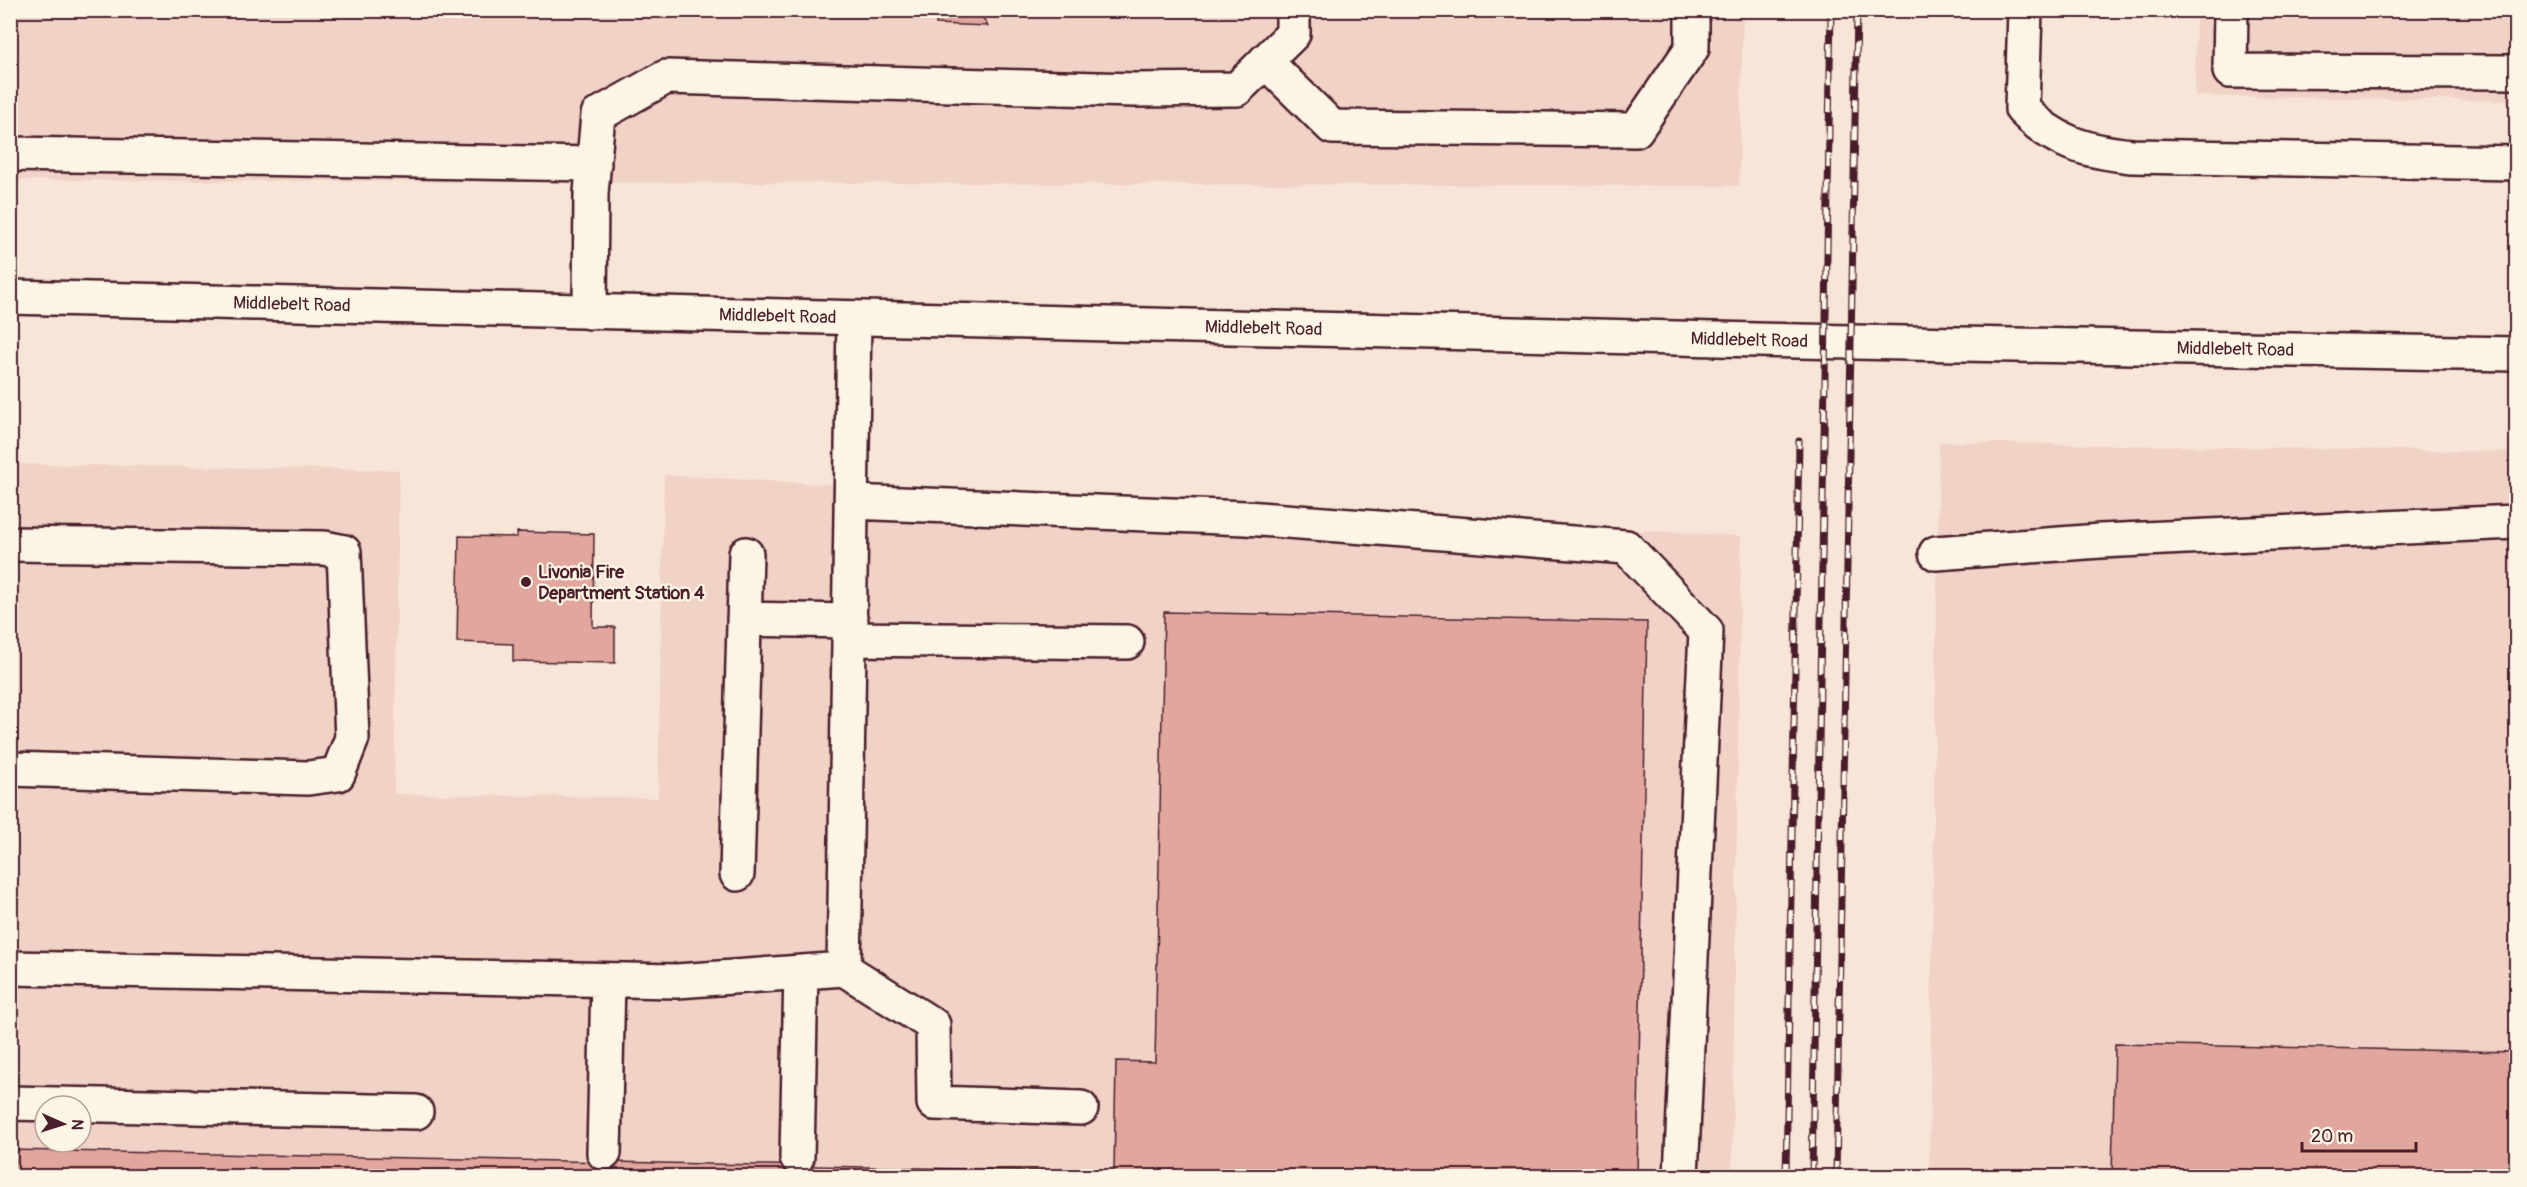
<svg xmlns="http://www.w3.org/2000/svg" width="2527" height="1187" font-family="Pangolin,sans-serif">
<rect width="100%" height="100%" fill="#f7e5d7"/>
<filter id="ink" filterUnits="userSpaceOnUse"><feTurbulence type="fractalNoise" baseFrequency=".0167" numOctaves="2"/><feDisplacementMap in="SourceGraphic" scale="12" xChannelSelector="R" yChannelSelector="G"/><feConvolveMatrix kernelMatrix="1 2 1 2 8 2 1 2 1" color-interpolation-filters="sRGB"/></filter>
<g filter="url(#ink)">
<!-- built -->
<path fill="#f0d2c6" fill-rule="evenodd" d="M 11,11 L 1743,11 L 1739,186 L 11,180 Z
M 2196,11 L 2516,11 L 2516,101 L 2195,96 Z
M 1939,442 L 2516,452 L 2516,1176 L 1929,1176 Z
M 11,464 L 399,470 L 394,794 L 658,798 L 664,475 L 1741,536 L 1732,1176 L 11,1176 ZM 45,1106 L 81,1106 L 81,1142 L 45,1142 Z"/>
<!-- building -->
<path fill="#e1a79e" stroke="#4a1f2b" stroke-width="1.5" d="M 936,10 L 978,10 L 988,26 L 936,24 Z
M 517,532 L 594,534 L 593,627 L 615,627 L 615,663 L 513,661 L 513,644 L 457,642 L 459,536 L 517,537 Z
M 1164,612 L 1647,622 L 1637,1176 L 10,1176 L 10,1150 L 1114,1172 L 1116,1061 L 1155,1062 Z
M 2115,1044 L 2516,1052 L 2516,1176 L 2112,1176 Z"/>
<g fill="none" stroke-linecap="round" stroke-linejoin="round">
<!-- minor casing -->
<g stroke="#4a1f2b" stroke-width="38">
<path id="minor" d="M 2025,10 L 2022,109 C 2055,143 2085,151 2132,156 L 2516,163
M 2231,10 L 2230,71 L 2516,72
M 1265,61 L 1332,127 L 1636,130 L 1692,48 L 1692,10
M 10,154 L 594,164
M 590,312 L 591,193 L 598,115 L 666,77 L 1134,90 L 1237,89 L 1293,34 L 1293,10
M 851,502 L 1246,518 L 1626,547 L 1706,631 L 1681,1176
M 10,544 L 324,548 L 344,552 L 352,738 L 338,774 L 308,778 L 10,769
M 1936,553 L 2100,541 L 2516,522
M 744,619 L 851,621
M 851,639 L 1127,642
M 737,874 L 746,554
M 10,968 L 677,981 L 844,969 L 854,318
M 844,969 L 933,1025 L 934,1103 L 1081,1108
M 10,1103 L 416,1112
M 604,1153 L 608,980
M 797,1157 L 801,972"/>
</g>
<!-- major casing -->
<g stroke="#4a1f2b" stroke-width="38">
<g id="major">
<path id="s1" d="M 10,297 L 1798,341 L 2516,354"/>
</g>
</g>
<!-- minor -->
<use href="#minor" stroke="#fcf5e5" stroke-width="33"/>
<!-- major -->
<use href="#major" stroke="#fcf5e5" stroke-width="33"/>
<!-- rail casing -->
<g stroke="#4a1f2b" stroke-width="7">
<path id="rail" d="M 1786,1176 L 1799,441
M 1812,1176 L 1831,10
M 1836,1176 L 1857,10"/>
</g>
<!-- rail -->
<use href="#rail" stroke="#fcf5e5" stroke-width="4.5" stroke-dasharray="14" stroke-linecap="butt"/>
</g>
</g>
<!-- markers -->
<circle fill="#4a1f2b" stroke="#fcf5e5" stroke-width="2" cx="526" cy="582" r="6"/>
<g text-anchor="middle" dominant-baseline="central" stroke-width="4.5" stroke-linejoin="round" paint-order="stroke">
<!-- street labels -->
<g font-size="18" fill="#4a1f2b" stroke="#fcf5e5">
<text stroke="none"><textPath href="#s1" startOffset="282">Middlebelt Road</textPath></text>
<text stroke="none"><textPath href="#s1" startOffset="768">Middlebelt Road</textPath></text>
<text stroke="none"><textPath href="#s1" startOffset="1254">Middlebelt Road</textPath></text>
<text stroke="none"><textPath href="#s1" startOffset="1740">Middlebelt Road</textPath></text>
<text stroke="none"><textPath href="#s1" startOffset="2226">Middlebelt Road</textPath></text>
</g>
<!-- poi labels -->
<g font-size="18" font-weight="bold" fill="#4a1f2b" stroke="#fcf5e5" text-anchor="start">
<text x="538" y="572">Livonia Fire<tspan x="538" dy="21">Department Station 4</tspan></text>
</g>
</g>
<!-- margin -->
<rect width="2527" height="1187" fill="none" stroke="#fcf5e5" stroke-width="36"/>
<rect x="18" y="18" width="2491" height="1151" fill="none" stroke="#4a1f2b" stroke-width="2" filter="url(#ink)"/>
<!-- north arrow -->
<g transform="translate(63 1124) rotate(93)"><circle r="28" fill="#fcf5e5" stroke="#b59f9b" stroke-width="1.5"/>
<path d="M0-4.5L10 22L0 15L-10 22Z" fill="#4a1f2b"/>
<text y="-9" font-size="16" font-weight="bold" text-anchor="middle" fill="#4a1f2b">N</text>
</g>
<!-- scale -->
<path d="M2302 1142v9h114v-9" fill="none" stroke="#4a1f2b" stroke-width="3"/>
<text x="2311" y="1142" font-size="18" fill="#4a1f2b" stroke="#fcf5e5" stroke-width="4.5" paint-order="stroke">20 m</text>
</svg>
